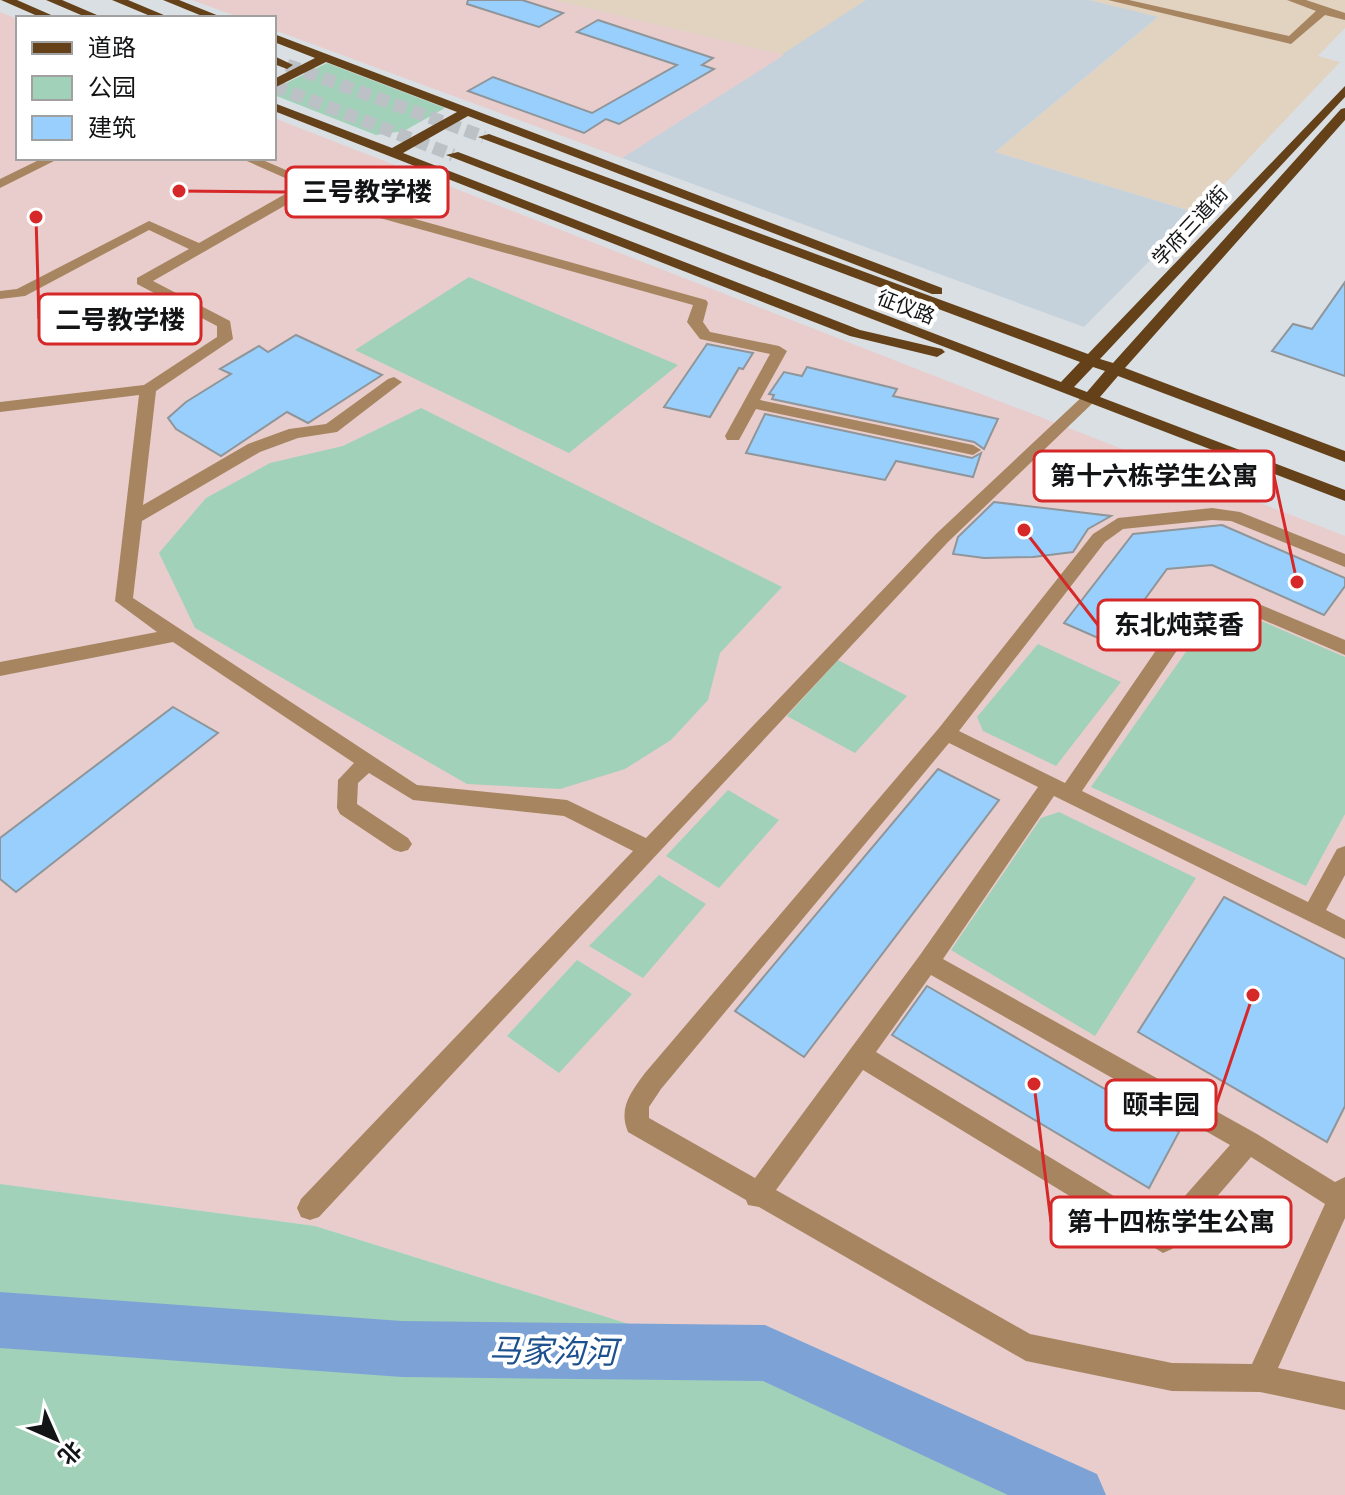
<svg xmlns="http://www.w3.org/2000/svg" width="1345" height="1495" font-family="'Public Sans','Noto Sans SC',sans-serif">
<rect width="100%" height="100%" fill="#dadfe4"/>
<!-- commercial -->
<path fill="#e2d2c0" d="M 553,0 L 866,0 L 784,55 Z
M 1089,0 L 1345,0 L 1345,28 L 1318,56 L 1340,62 L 1197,213 L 995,152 L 1157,18 Z"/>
<!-- built -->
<path fill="#c6d2db" d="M 866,0 L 1089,0 L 1158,17 L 995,152 L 1197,213 L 1084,327 L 622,158 Z"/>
<!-- education -->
<path fill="#e8cdcc" d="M 192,0 L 553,0 L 784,55 L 622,158 L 274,30 L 274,18 L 241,18 Z
M 0,12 L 18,19 L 18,158 L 274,158 L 274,118 L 1345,536 L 1345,1495 L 1038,1495 L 1044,1454 L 315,1226 L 0,1184 Z"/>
<!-- green -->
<path fill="#a1d1b8" d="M 327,63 L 445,108 L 404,131 L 376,135 L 274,95 L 274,89 Z
M 469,277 L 678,365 L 569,453 L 355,350 Z
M 421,408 L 782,587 L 720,653 L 708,700 L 671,740 L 625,769 L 560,789 L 467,784 L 195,628 L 159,553 L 206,498 L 270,463 L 343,446 Z
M 1250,616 L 1345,657 L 1345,814 L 1306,886 L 1091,787 L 1202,629 Z
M 1038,644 L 1121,682 L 1056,766 L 983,731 L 977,717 Z
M 838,660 L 907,696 L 855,753 L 787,716 Z
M 728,790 L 779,820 L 719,888 L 666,856 Z
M 1059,812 L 1196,878 L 1095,1036 L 951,950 L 1041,818 Z
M 659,875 L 706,904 L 643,978 L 589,946 Z
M 577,960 L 632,994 L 559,1073 L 507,1036 Z
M 0,1184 L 315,1226 L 1045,1454 L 1038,1495 L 0,1495 Z"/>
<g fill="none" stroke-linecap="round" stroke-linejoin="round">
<!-- river -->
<path fill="#7da3d6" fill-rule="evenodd" d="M 0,1292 L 402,1321 L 765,1325 L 1097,1474 L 1106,1495 L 1008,1495 L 763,1381 L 402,1377 L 0,1348 Z"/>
</g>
<!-- building -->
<path fill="#98cffc" stroke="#8f9599" stroke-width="2" d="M 468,0 L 522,0 L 563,13 L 539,27 L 467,4 Z
M 598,20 L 713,58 L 702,65 L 714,69 L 619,124 L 606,119 L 584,133 L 468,91 L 493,77 L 592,113 L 677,65 L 577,32 Z
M 1345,282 L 1345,376 L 1272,351 L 1293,324 L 1312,329 Z
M 296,335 L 382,375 L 308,423 L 287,412 L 221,456 L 176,429 L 168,418 L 186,402 L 231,374 L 220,369 L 259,346 L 268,352 Z
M 707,344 L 753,353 L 743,369 L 739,368 L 710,417 L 664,407 Z
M 807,367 L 897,389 L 893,396 L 998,419 L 984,449 L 974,442 L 772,399 L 774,395 L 769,394 L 784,372 L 802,376 Z
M 765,414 L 972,458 L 981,453 L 973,477 L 896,461 L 885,480 L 746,453 Z
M 994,502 L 1111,516 L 1088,529 L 1073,552 L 1033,557 L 984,558 L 953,554 L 958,537 Z
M 1222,525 L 1345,578 L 1345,586 L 1324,615 L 1212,565 L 1167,569 L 1112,644 L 1064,623 L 1133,534 Z
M 173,707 L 218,733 L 16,892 L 0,879 L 0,838 Z
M 938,769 L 999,800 L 804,1057 L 735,1011 Z
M 1224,897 L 1345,959 L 1345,1106 L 1327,1142 L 1138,1032 Z
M 927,986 L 1179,1132 L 1149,1188 L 892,1035 Z"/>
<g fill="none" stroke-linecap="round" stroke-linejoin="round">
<!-- major-tunnel -->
<path stroke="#bcc1c5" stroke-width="13" stroke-dasharray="13 6" stroke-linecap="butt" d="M 287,65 L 484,137
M 274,86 L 453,155"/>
<!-- minor -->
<path fill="#a78561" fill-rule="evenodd" d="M 1108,0 L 1129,0 L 1289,36 L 1316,11 L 1287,0 L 1306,0 L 1345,13 L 1345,20 L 1325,15 L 1291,44 Z
M 43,158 L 60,158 L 0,188 L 0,179 Z
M 240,158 L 258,158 L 372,207 L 706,300 L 708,303 L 703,322 L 710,332 L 779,346 L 787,351 L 760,400 L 973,445 L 981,450 L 973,455 L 756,409 L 739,440 L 727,440 L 725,436 L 770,354 L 700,339 L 687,322 L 693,305 L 362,213 L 312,190 L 153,281 L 230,321 L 233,339 L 156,391 L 143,505 L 248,444 L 289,429 L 326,424 L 388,379 L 394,377 L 402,382 L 337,432 L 298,438 L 260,452 L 142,521 L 133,598 L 417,785 L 567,800 L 646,838 L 936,534 L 1084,395 L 1090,393 L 1098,398 L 948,542 L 319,1217 L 310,1220 L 301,1217 L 297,1208 L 301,1199 L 633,851 L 564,816 L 413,800 L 369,773 L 358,783 L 357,804 L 408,838 L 412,844 L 408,850 L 401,852 L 394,850 L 340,814 L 337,808 L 338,780 L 354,763 L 173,642 L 0,676 L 0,662 L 157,632 L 115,601 L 139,395 L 0,412 L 0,402 L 144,385 L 217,337 L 217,326 L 137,284 L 137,278 L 189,249 L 149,230 L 25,296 L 0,299 L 0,291 L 17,289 L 149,221 L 199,243 L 301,185 Z
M 1212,508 L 1240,512 L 1345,554 L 1345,567 L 1231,521 L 1212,520 L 1123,529 L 1105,542 L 959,731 L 1065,783 L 1172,627 L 1205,605 L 1249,600 L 1345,640 L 1345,655 L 1247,613 L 1216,616 L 1186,637 L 1082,791 L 1308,902 L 1337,849 L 1345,846 L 1345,875 L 1326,910 L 1345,920 L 1345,939 L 1054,796 L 943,959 L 1257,1134 L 1335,1182 L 1345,1177 L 1345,1218 L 1278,1368 L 1345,1382 L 1345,1410 L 1260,1392 L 1172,1391 L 1026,1361 L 759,1207 L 748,1205 L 746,1200 L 628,1132 C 618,1108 631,1092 645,1073 L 939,728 L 1093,534 L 1118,518 ZM 949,743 L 1038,787 L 920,955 L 755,1178 L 649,1118 L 649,1107 L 661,1089 ZM 931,975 L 1230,1145 L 1160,1224 L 876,1052 ZM 863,1070 L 1163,1253 L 1172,1249 L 1251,1157 L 1325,1204 L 1252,1364 L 1172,1363 L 1030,1334 L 776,1190 Z"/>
<!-- major -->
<path fill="#644118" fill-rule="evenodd" d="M 1,0 L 17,0 L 58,18 L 42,18 Z
M 46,0 L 62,0 L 104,18 L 88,18 Z
M 112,0 L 128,0 L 171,18 L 155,18 Z
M 163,0 L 179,0 L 224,18 L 207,18 Z
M 274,34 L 942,288 L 942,294 L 932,294 L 468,116 L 403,153 L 860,330 L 942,349 L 945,352 L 937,357 L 850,336 L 274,111 L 274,103 L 392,148 L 457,112 L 326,62 L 274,88 L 274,79 L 315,58 L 274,42 Z
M 274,56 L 293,65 L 287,69 L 274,64 Z
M 1345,86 L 1345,97 L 1100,359 L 1113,363 L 1341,109 L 1345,108 L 1345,120 L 1125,368 L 1345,451 L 1345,462 L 1118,376 L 1100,397 L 1345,490 L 1345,501 L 446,155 L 458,152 L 1061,382 L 1080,362 L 478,137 L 489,134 L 1088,354 ZM 1093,367 L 1105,371 L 1087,392 L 1074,387 Z"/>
</g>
<g text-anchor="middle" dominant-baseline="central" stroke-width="8" stroke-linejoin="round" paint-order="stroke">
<!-- far-street labels -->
<g font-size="20" fill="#131416" stroke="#fff">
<text transform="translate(1190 226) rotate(-47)">学府三道街</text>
<text transform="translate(906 307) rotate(21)">征仪路</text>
</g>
<!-- near-water labels -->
<g font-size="32" font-style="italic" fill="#1d508e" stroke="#fff">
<text transform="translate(553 1351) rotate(1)">马家沟河</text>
</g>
</g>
<!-- callouts -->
<path fill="none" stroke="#d62828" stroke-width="3" d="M179 191L286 192M36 217L39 319M1297 582L1274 476M1024 530L1098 625M1253 995L1216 1105M1034 1084L1051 1222"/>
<g fill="#d62828" stroke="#fff" stroke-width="3">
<circle cx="179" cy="191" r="8"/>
<circle cx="36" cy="217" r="8"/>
<circle cx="1297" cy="582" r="8"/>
<circle cx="1024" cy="530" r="8"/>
<circle cx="1253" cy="995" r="8"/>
<circle cx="1034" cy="1084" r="8"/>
</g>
<g fill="#fff" stroke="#d62828" stroke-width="3">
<rect x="286" y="167" width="162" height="50" rx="8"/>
<rect x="39" y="294" width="162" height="50" rx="8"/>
<rect x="1034" y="451" width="240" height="50" rx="8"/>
<rect x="1098" y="600" width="162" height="50" rx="8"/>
<rect x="1106" y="1080" width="110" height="50" rx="8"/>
<rect x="1051" y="1197" width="240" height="50" rx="8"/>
</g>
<g font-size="26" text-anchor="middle" font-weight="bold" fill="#131416">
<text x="367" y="201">三号教学楼</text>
<text x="120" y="329">二号教学楼</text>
<text x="1154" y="485">第十六栋学生公寓</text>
<text x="1179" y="634">东北炖菜香</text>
<text x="1161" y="1114">颐丰园</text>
<text x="1171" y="1231">第十四栋学生公寓</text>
</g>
<!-- legend -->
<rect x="16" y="16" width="260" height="144" fill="#ffffff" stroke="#a1a1a2" stroke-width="2"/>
<rect x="32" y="42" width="40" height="12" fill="#644118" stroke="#a1a1a2" stroke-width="2"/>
<text x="88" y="56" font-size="24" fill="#131416">道路</text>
<rect x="32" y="76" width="40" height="24" fill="#a1d1b8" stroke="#a1a1a2" stroke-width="2"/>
<text x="88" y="96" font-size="24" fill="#131416">公园</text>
<rect x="32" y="116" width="40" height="24" fill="#98cffc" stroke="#a1a1a2" stroke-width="2"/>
<text x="88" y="136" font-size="24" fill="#131416">建筑</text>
<!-- north arrow -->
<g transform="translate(56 1439) rotate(135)" stroke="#ffffff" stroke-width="6" paint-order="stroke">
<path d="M0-6L14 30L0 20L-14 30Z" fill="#131416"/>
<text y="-12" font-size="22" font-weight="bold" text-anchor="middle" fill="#131416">北</text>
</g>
</svg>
